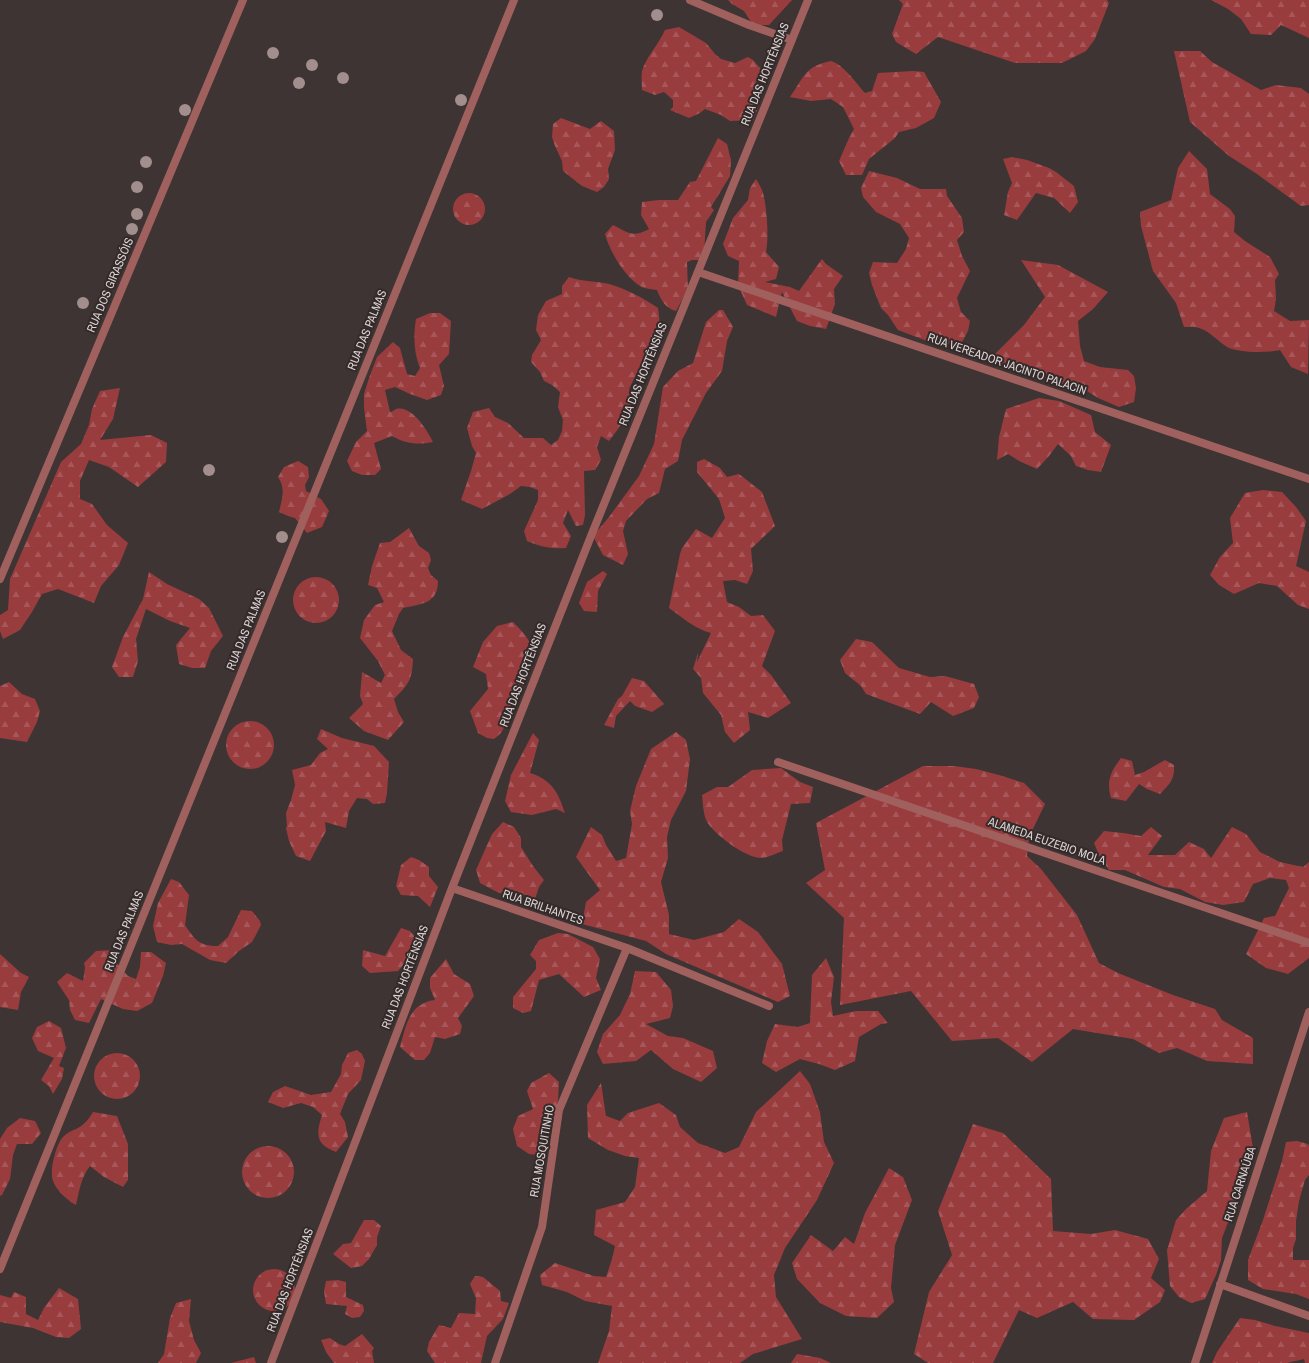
<svg xmlns="http://www.w3.org/2000/svg" width="1309" height="1363" font-family="'Archivo Narrow',sans-serif">
<defs>
<pattern id="forest-firs" width="22" height="20" patternUnits="userSpaceOnUse"><rect width="22" height="20" fill="#993c3e"/><path d="M5 1l3.5 6h-7zM16 11l3.5 6h-7z" fill="#a75759"/></pattern>
</defs>
<rect width="100%" height="100%" fill="#3e3433"/>
<!-- forest -->
<path fill="url(#forest-firs)" d="M 728,0 L 792,0 L 769,25 L 753,25 L 744,11 L 732,4 Z
M 899,0 L 1107,0 L 1109,3 L 1095,39 L 1086,51 L 1062,63 L 1015,63 L 938,37 L 916,54 L 896,42 L 892,34 L 903,4 Z
M 1211,0 L 1309,0 L 1309,38 L 1281,25 L 1271,35 L 1251,34 L 1241,19 L 1228,9 Z
M 679,27 L 706,43 L 715,54 L 721,59 L 735,63 L 748,57 L 753,60 L 761,69 L 754,88 C 762,101 759,106 753,120 L 730,121 L 721,115 L 705,109 L 700,113 L 689,118 L 670,110 L 673,107 L 673,100 L 664,92 L 655,95 L 642,90 C 642,84 641,77 642,71 C 646,57 659,44 665,30 Z
M 1174,51 L 1200,51 L 1212,62 L 1261,90 L 1276,85 L 1301,88 L 1309,94 L 1309,205 L 1301,206 L 1257,174 L 1229,156 L 1190,122 Z
M 831,61 C 844,65 856,83 865,93 L 872,91 L 878,73 L 913,71 L 924,72 L 941,102 L 934,118 L 916,128 L 899,132 L 895,138 L 869,159 L 862,175 L 846,175 L 839,161 L 849,138 L 854,129 L 843,107 L 831,99 L 811,101 L 790,97 C 804,77 805,66 831,61 Z
M 561,118 L 590,129 L 601,121 L 614,131 L 615,150 L 608,169 L 609,179 L 604,187 L 597,192 L 582,186 L 563,171 L 562,161 L 555,146 L 552,137 L 553,124 Z
M 718,138 L 727,144 L 731,160 L 730,176 L 711,207 L 714,210 L 706,222 L 704,253 L 700,260 L 692,260 L 687,262 L 688,289 L 676,311 C 665,308 661,300 657,290 C 653,289 646,289 642,287 C 625,278 610,252 605,234 L 613,225 C 629,233 632,238 649,229 L 641,215 L 642,202 L 659,200 L 678,200 L 690,182 L 696,181 Z
M 1189,151 L 1207,169 L 1210,194 L 1230,209 L 1235,216 L 1234,232 L 1245,241 L 1270,257 L 1279,274 L 1275,280 L 1276,299 L 1274,311 L 1290,321 L 1309,320 L 1308,374 L 1291,367 L 1280,350 C 1268,353 1238,353 1227,347 C 1219,342 1208,330 1199,328 C 1194,326 1188,327 1184,327 L 1176,303 L 1153,271 L 1141,226 L 1140,212 L 1171,200 L 1178,168 Z
M 1012,157 L 1027,160 L 1049,168 L 1056,172 L 1074,186 L 1078,202 L 1070,213 L 1054,198 L 1036,193 L 1017,220 L 1004,215 L 1008,192 L 1012,183 L 1003,159 Z
M 869,171 L 897,178 L 920,189 L 946,189 L 947,196 L 962,218 L 964,232 L 957,240 L 962,256 L 970,271 L 957,298 L 961,312 L 970,321 L 968,331 L 961,344 L 935,344 L 898,330 L 888,315 L 881,308 L 872,285 L 869,273 L 873,262 L 897,263 L 906,249 L 909,238 L 900,224 L 876,212 L 863,197 L 861,188 Z
M 756,179 C 759,184 762,189 763,193 C 767,208 769,238 766,252 L 779,267 L 776,279 L 765,282 L 790,287 L 799,291 L 822,259 L 826,264 L 843,276 L 834,289 L 835,304 L 826,329 L 810,326 L 797,321 L 782,292 L 776,317 L 747,305 L 738,285 L 739,261 L 728,256 L 723,244 L 733,218 L 748,200 L 750,188 Z
M453 209a16 16 0 1 1 32 0a16 16 0 1 1-32 0Z
M 1021,260 L 1058,265 L 1108,292 L 1093,309 L 1078,321 L 1080,346 L 1084,361 L 1100,367 L 1128,370 L 1134,376 L 1136,388 L 1134,402 L 1119,407 L 1098,398 L 1087,391 L 1066,386 L 1025,370 L 1004,367 L 990,359 L 1024,325 L 1045,297 Z
M 569,277 C 582,282 596,281 609,284 C 627,289 643,298 658,308 L 660,325 L 629,389 L 633,403 L 618,429 L 609,441 L 601,436 L 597,447 L 601,460 L 595,470 L 584,471 L 585,515 L 583,525 L 576,526 L 568,510 L 563,523 L 571,536 L 566,548 C 551,549 541,547 527,541 L 524,531 L 538,500 L 538,490 L 530,487 L 521,486 L 510,494 L 482,509 L 461,500 L 471,471 L 476,453 L 472,446 L 467,428 L 473,412 L 489,408 L 495,417 L 508,423 L 524,438 L 543,438 L 551,445 L 558,440 L 562,431 L 563,420 L 558,407 L 560,392 L 552,385 L 544,381 L 540,372 L 531,362 L 532,355 L 541,340 L 536,330 L 538,315 L 546,301 L 562,294 L 562,286 Z
M 719,310 L 723,310 L 733,327 L 727,341 L 722,371 L 706,393 L 682,440 L 678,461 L 665,469 L 659,493 L 647,499 L 626,521 L 623,531 L 628,554 L 623,565 L 603,555 L 593,536 L 609,517 L 639,476 L 654,444 L 663,387 L 678,371 L 693,363 L 706,322 Z
M 430,313 L 440,313 L 451,321 L 449,354 L 439,365 L 444,386 L 441,395 L 427,400 L 410,394 L 395,387 L 385,390 L 390,412 C 392,412 394,410 396,409 C 412,405 427,430 433,442 C 417,445 406,444 392,436 L 374,443 L 381,469 L 375,475 L 362,475 L 352,471 L 347,461 L 356,442 L 367,431 L 364,408 L 364,394 L 369,378 L 377,357 L 393,342 L 400,348 L 407,374 L 415,376 L 420,368 C 414,353 413,336 416,319 Z
M 120,388 L 113,419 L 100,440 L 151,435 L 167,443 L 166,462 L 138,487 L 109,467 L 89,460 L 80,481 L 80,499 L 92,504 L 107,525 L 128,543 L 119,565 L 101,586 L 94,603 L 58,589 L 42,594 L 32,612 L 20,630 L 3,639 L 0,631 L 0,615 L 8,610 L 10,579 L 61,462 L 81,444 L 89,425 L 92,409 L 100,391 Z
M 1039,398 L 1059,401 L 1091,415 L 1095,432 L 1111,445 L 1101,472 L 1088,470 L 1076,466 L 1071,456 L 1058,444 L 1049,456 L 1037,469 L 1019,461 L 1008,454 L 997,460 L 999,437 L 1006,409 Z
M 704,459 L 720,468 L 727,477 L 739,474 L 762,492 L 775,526 L 751,549 L 753,571 L 747,584 L 735,580 L 723,581 L 727,602 L 739,607 L 751,616 L 763,615 L 775,631 L 762,666 L 771,675 L 791,703 L 768,718 L 748,712 L 750,730 L 734,743 L 725,732 L 721,715 L 703,693 L 701,678 L 693,669 L 698,653 L 697,662 L 711,633 C 695,629 683,618 669,608 L 680,554 L 682,548 L 696,529 L 712,538 L 725,518 L 719,499 L 697,472 L 697,462 Z
M 298,461 L 308,467 L 309,477 L 305,485 L 306,491 L 321,499 L 329,511 L 322,527 L 307,533 L 295,518 L 288,516 L 279,512 C 282,499 286,489 278,477 L 284,467 Z
M 1263,490 L 1282,492 L 1296,507 L 1306,521 L 1296,566 L 1309,572 L 1309,609 L 1298,605 L 1277,586 L 1259,583 L 1234,594 L 1219,585 L 1210,575 L 1220,557 L 1233,543 L 1230,518 L 1245,493 Z
M 409,528 L 419,546 L 429,553 L 431,560 L 428,568 L 431,575 L 438,581 C 438,604 421,604 403,608 L 399,614 L 392,631 L 401,650 L 413,659 C 412,680 409,684 394,699 L 398,712 L 404,722 L 388,740 L 364,731 L 349,718 L 363,704 L 360,696 L 362,672 L 381,683 L 385,675 L 378,661 L 360,638 L 364,620 L 375,605 L 384,602 L 377,588 L 368,585 L 372,566 L 380,543 L 390,542 Z
M 603,571 L 607,574 L 598,591 L 597,612 L 584,611 L 579,603 L 587,582 Z
M 149,572 L 167,584 L 199,599 L 209,608 L 223,636 L 211,651 L 205,668 L 192,668 L 179,664 L 176,645 L 190,628 L 170,621 L 146,609 L 136,639 L 138,661 L 133,677 L 119,677 L 112,667 L 123,637 L 143,599 Z
M293 600a23 23 0 1 1 46 0a23 23 0 1 1-46 0Z
M 513,622 C 544,652 535,662 518,696 C 512,708 508,721 501,733 L 494,739 L 487,738 L 478,733 L 470,711 L 488,689 L 486,674 L 473,667 L 483,642 L 497,626 Z
M 856,639 L 872,642 L 899,668 L 930,677 L 945,676 L 974,684 L 979,697 L 974,708 L 953,716 L 931,702 L 920,714 L 866,694 L 861,686 L 845,673 L 840,660 Z
M 632,678 L 644,681 L 664,704 L 652,712 L 635,706 L 630,701 L 616,716 L 614,728 L 604,725 L 618,699 L 622,696 Z
M 9,682 L 22,694 L 35,699 L 40,711 L 37,722 L 27,742 L 0,738 L 0,686 Z
M226 745a24 24 0 1 1 48 0a24 24 0 1 1-48 0Z
M 321,729 L 342,738 L 374,746 L 389,762 L 387,793 L 385,803 L 373,804 L 367,799 L 357,798 L 349,811 L 346,828 L 325,822 L 326,831 L 310,861 L 296,856 L 289,841 L 286,828 L 287,826 L 286,813 L 291,800 L 295,785 L 292,770 L 311,765 L 320,753 L 328,749 L 317,739 Z
M 676,732 L 686,740 L 690,759 L 686,791 L 671,820 L 667,837 L 668,858 L 661,882 L 669,915 L 669,934 L 694,940 L 724,932 L 739,919 L 758,932 L 782,964 L 790,996 L 778,1002 L 666,954 L 646,941 L 582,924 L 586,902 L 600,890 L 576,857 L 591,827 L 602,835 L 606,845 L 616,861 L 626,858 L 632,824 L 630,811 L 636,786 L 651,749 Z
M 533,733 L 539,740 L 530,773 C 552,780 558,792 565,813 L 556,809 L 532,815 L 511,812 L 505,801 L 511,775 Z
M 1121,758 L 1132,761 L 1135,775 L 1144,772 L 1165,760 L 1174,765 C 1175,779 1170,784 1160,794 L 1147,789 L 1139,784 L 1126,801 L 1111,798 C 1106,781 1111,771 1121,758 Z
M 923,766 L 954,766 L 976,769 L 999,775 L 1024,783 L 1045,804 L 1029,837 L 1027,856 L 1041,869 L 1077,915 L 1099,963 L 1118,973 L 1173,995 L 1215,1009 L 1222,1020 L 1253,1038 L 1253,1064 L 1207,1061 L 1177,1048 L 1159,1053 L 1133,1039 L 1073,1029 L 1032,1062 L 998,1038 L 952,1041 L 911,991 L 840,1005 L 844,918 L 806,883 L 825,870 L 816,823 Z
M 781,768 L 800,782 L 813,787 L 810,803 L 791,804 L 782,840 L 783,851 C 777,853 769,857 763,858 C 748,860 714,834 707,822 C 703,814 703,803 702,795 L 717,787 L 728,787 L 752,770 Z
M 503,822 L 514,827 L 521,838 L 521,847 L 533,866 L 544,880 L 539,887 L 535,899 L 512,890 L 499,893 L 480,883 L 476,870 L 492,834 Z
M 1151,827 L 1162,836 L 1148,855 L 1175,855 L 1189,842 L 1204,849 L 1211,858 L 1232,827 L 1246,834 L 1260,852 L 1280,862 L 1303,867 L 1309,862 L 1309,958 L 1288,974 L 1266,968 L 1246,954 L 1264,918 L 1275,916 L 1289,888 L 1286,880 L 1270,878 L 1253,884 L 1244,902 L 1223,905 L 1205,902 L 1180,889 L 1164,887 L 1125,870 L 1109,870 L 1099,855 L 1094,843 L 1104,831 L 1123,833 L 1141,836 Z
M 411,857 L 419,860 L 429,867 L 429,876 L 438,887 L 430,907 L 418,896 L 401,895 L 396,886 L 401,865 Z
M 171,879 L 179,882 L 189,895 L 185,925 C 195,940 199,946 218,946 L 228,937 L 241,910 L 252,911 L 260,921 L 261,925 L 252,942 L 239,951 L 226,963 L 210,960 L 182,944 L 171,945 L 157,942 L 153,926 L 158,903 Z
M 401,928 L 410,931 L 415,937 C 415,954 409,959 398,971 L 370,973 L 362,966 L 363,950 L 385,956 Z
M 558,933 L 568,934 L 593,947 L 600,959 L 596,978 L 601,990 L 584,997 L 559,974 L 539,980 L 531,1011 L 523,1013 L 513,1008 L 513,997 L 536,969 L 536,961 L 530,955 L 539,940 Z
M 113,950 L 114,960 L 128,976 L 136,979 L 140,967 L 141,952 L 151,952 L 166,963 L 163,976 L 152,1003 L 137,1011 L 123,1009 L 101,999 L 89,1023 L 75,1020 L 70,1010 L 69,1000 L 57,982 L 67,973 L 83,981 L 85,968 L 84,963 L 96,951 Z
M 0,954 L 21,973 L 29,977 L 21,992 L 18,1010 L 0,1007 Z
M 826,958 L 834,977 L 831,1002 L 833,1016 L 856,1011 L 878,1011 L 888,1023 L 881,1024 L 859,1037 L 855,1061 L 835,1070 L 819,1064 L 800,1059 L 776,1072 L 762,1063 L 767,1041 L 775,1024 L 798,1027 L 810,1023 L 812,975 Z
M 446,959 L 454,974 L 470,984 L 474,996 L 458,1018 L 462,1026 L 460,1034 L 445,1039 L 435,1037 L 430,1053 L 424,1060 L 415,1060 L 400,1047 C 406,1026 409,1003 435,1000 L 430,988 L 430,978 Z
M 635,971 L 656,972 L 671,990 L 673,1006 L 670,1018 L 646,1024 L 668,1036 L 683,1038 L 713,1051 L 717,1068 L 701,1082 L 673,1069 L 651,1050 L 636,1061 L 603,1064 L 597,1052 L 603,1034 L 620,1015 L 630,994 Z
M 49,1021 L 61,1028 L 66,1048 L 59,1066 L 64,1068 L 62,1079 L 53,1094 L 49,1086 L 41,1080 L 54,1058 L 38,1051 L 32,1038 L 37,1027 Z
M 357,1050 L 362,1054 L 365,1061 L 361,1080 L 348,1094 L 340,1114 L 345,1122 L 348,1137 L 336,1152 C 315,1144 316,1134 322,1115 L 313,1107 L 301,1103 L 283,1108 L 268,1102 L 273,1092 L 285,1086 L 311,1095 L 331,1092 L 341,1074 L 342,1065 L 348,1053 Z
M94 1076a23 23 0 1 1 46 0a23 23 0 1 1-46 0Z
M 800,1071 L 810,1084 L 820,1112 L 824,1142 L 834,1163 L 817,1200 L 785,1248 L 774,1275 L 776,1297 L 802,1339 L 753,1354 L 740,1363 L 598,1363 L 609,1331 L 612,1306 L 585,1301 L 567,1292 L 542,1285 L 540,1275 L 555,1263 L 594,1276 L 606,1277 L 612,1259 L 615,1246 L 594,1235 L 596,1210 L 625,1202 L 635,1187 L 639,1158 L 625,1156 L 608,1150 L 588,1138 L 587,1105 L 601,1083 L 606,1116 L 620,1121 L 628,1113 L 659,1103 L 676,1115 L 680,1127 L 698,1143 L 725,1153 L 739,1147 L 756,1112 Z
M 549,1073 L 559,1082 L 558,1101 L 557,1108 L 550,1129 L 538,1155 L 529,1154 L 517,1146 L 513,1129 L 518,1116 L 533,1109 L 527,1091 L 531,1083 Z
M 93,1112 L 117,1116 L 128,1144 L 128,1180 L 123,1187 L 104,1177 L 90,1166 C 81,1177 79,1192 76,1205 C 68,1201 56,1190 53,1181 C 49,1172 56,1144 63,1137 C 67,1133 71,1131 76,1129 C 84,1125 89,1119 93,1112 Z
M 1247,1112 L 1253,1148 L 1246,1175 L 1222,1238 L 1221,1260 L 1216,1275 L 1205,1299 L 1191,1303 L 1179,1297 L 1170,1286 L 1167,1250 L 1176,1220 L 1186,1209 L 1207,1191 L 1211,1151 L 1224,1118 Z
M 20,1118 L 35,1121 L 41,1133 L 32,1144 L 17,1144 L 13,1155 L 10,1179 L 2,1195 L 0,1196 L 0,1139 L 7,1128 Z
M 973,1124 L 1003,1133 L 1051,1179 L 1053,1231 L 1091,1234 L 1115,1230 L 1148,1239 L 1159,1259 L 1151,1278 L 1165,1290 L 1160,1302 L 1134,1320 L 1093,1319 L 1073,1302 L 1037,1318 L 1019,1310 L 993,1363 L 928,1363 L 914,1354 L 929,1292 L 952,1255 L 938,1211 Z
M 1297,1141 L 1308,1144 L 1309,1146 L 1309,1175 L 1305,1180 L 1299,1201 L 1296,1221 L 1296,1239 L 1293,1248 L 1293,1260 L 1309,1260 L 1309,1299 L 1296,1294 L 1263,1289 L 1248,1280 L 1248,1260 L 1263,1220 L 1282,1161 L 1286,1142 Z
M242 1172a26 26 0 1 1 52 0a26 26 0 1 1-52 0Z
M 889,1168 L 903,1177 L 912,1200 L 895,1245 L 891,1288 L 894,1302 L 877,1318 L 846,1316 L 820,1303 L 797,1279 L 792,1263 L 811,1235 L 833,1251 L 845,1237 L 854,1244 L 865,1213 Z
M 364,1220 L 374,1220 L 381,1226 L 377,1237 L 377,1245 L 369,1259 L 362,1266 L 351,1268 L 333,1254 L 343,1244 L 351,1243 Z
M253 1290a21 21 0 1 1 42 0a21 21 0 1 1-42 0Z
M 475,1276 L 483,1277 L 500,1291 L 501,1301 L 509,1303 L 503,1319 L 487,1336 L 481,1363 L 435,1363 L 427,1351 L 429,1342 L 439,1325 L 451,1328 L 459,1313 L 475,1314 L 476,1298 L 470,1284 Z
M 338,1280 L 346,1282 L 346,1297 L 363,1305 L 364,1311 L 360,1317 L 352,1318 L 345,1314 L 347,1306 L 326,1304 L 324,1291 L 326,1281 Z
M 59,1288 L 78,1299 L 81,1329 L 69,1338 L 56,1337 L 33,1328 L 0,1322 L 0,1295 L 11,1298 L 14,1292 L 26,1297 L 26,1314 L 38,1320 L 44,1308 Z
M 191,1299 L 189,1321 L 194,1340 L 201,1353 L 196,1363 L 158,1363 L 164,1354 L 170,1318 L 176,1303 Z
M 1240,1318 L 1255,1320 L 1275,1326 L 1309,1333 L 1309,1363 L 1305,1363 L 1304,1359 L 1287,1363 L 1212,1363 L 1217,1352 Z
M 362,1334 L 374,1348 L 372,1351 L 374,1363 L 334,1363 L 326,1352 L 321,1340 L 330,1338 L 339,1344 L 345,1346 Z
M 797,1354 L 820,1358 L 831,1363 L 791,1363 Z
M 254,1357 L 256,1363 L 231,1363 Z"/>
<g fill="none" stroke-linecap="round" stroke-linejoin="round">
<!-- street -->
<path stroke="#a0605e" stroke-width="8" d="M 690,0 L 749,25 L 792,40
M 698,272 L 1309,479
M 0,579 L 243,0
M 778,762 L 1309,943
M 452,888 L 627,948 L 769,1006
M 0,1269 L 514,0
M 1220,1284 L 1309,1316
M 271,1363 L 452,888 L 591,536 L 808,0
M 495,1363 L 542,1227 L 559,1110 L 627,948
M 1195,1363 L 1309,1012"/>
</g>
<!-- trees -->
<g fill="#a28e8c">
<circle cx="657" cy="15" r="6"/>
<circle cx="273" cy="53" r="6"/>
<circle cx="312" cy="65" r="6"/>
<circle cx="343" cy="78" r="6"/>
<circle cx="299" cy="83" r="6"/>
<circle cx="461" cy="100" r="6"/>
<circle cx="185" cy="110" r="6"/>
<circle cx="146" cy="162" r="6"/>
<circle cx="137" cy="187" r="6"/>
<circle cx="137" cy="214" r="6"/>
<circle cx="132" cy="229" r="6"/>
<circle cx="83" cy="303" r="6"/>
<circle cx="209" cy="470" r="6"/>
<circle cx="282" cy="537" r="6"/>
</g>
<g text-anchor="middle" dominant-baseline="central" stroke-width="4" stroke-linejoin="round" paint-order="stroke">
<!-- street labels -->
<g font-size="12" fill="#dbd4d4" stroke="#342a29">
<text transform="translate(765 74) rotate(-68)">RUA DAS HORTÊNSIAS</text>
<text transform="translate(110 285) rotate(-67)">RUA DOS GIRASSÓIS</text>
<text transform="translate(367 330) rotate(-68)">RUA DAS PALMAS</text>
<text transform="translate(1007 364) rotate(19)">RUA VEREADOR JACINTO PALACIN</text>
<text transform="translate(643 374) rotate(-68)">RUA DAS HORTÊNSIAS</text>
<text transform="translate(246 630) rotate(-68)">RUA DAS PALMAS</text>
<text transform="translate(523 675) rotate(-69)">RUA DAS HORTÊNSIAS</text>
<text transform="translate(1047 841) rotate(19)">ALAMEDA EUZEBIO MOLA</text>
<text transform="translate(543 907) rotate(19)">RUA BRILHANTES</text>
<text transform="translate(124 931) rotate(-68)">RUA DAS PALMAS</text>
<text transform="translate(405 977) rotate(-69)">RUA DAS HORTÊNSIAS</text>
<text transform="translate(542 1151) rotate(-80)">RUA MOSQUITINHO</text>
<text transform="translate(1240 1184) rotate(-72)">RUA CARNAÚBA</text>
<text transform="translate(290 1280) rotate(-69)">RUA DAS HORTÊNSIAS</text>
</g>
</g>
</svg>
